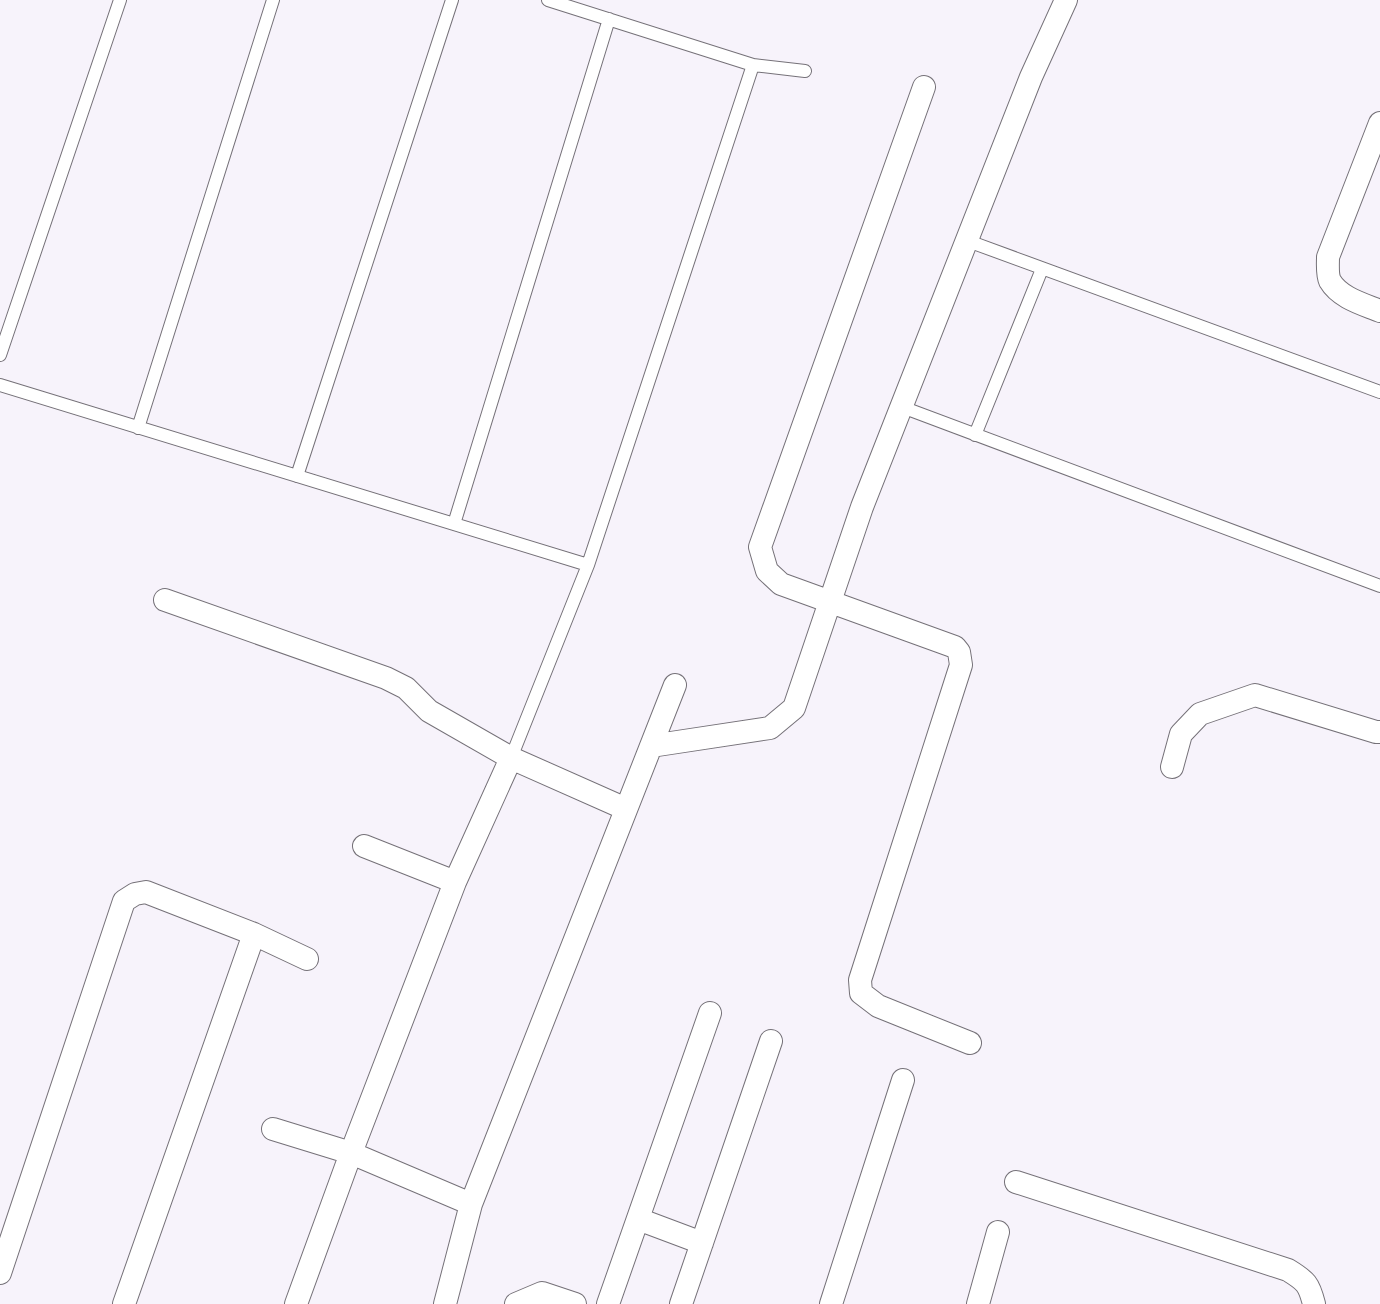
<svg xmlns="http://www.w3.org/2000/svg" width="1380" height="1304" font-family="'DejaVu Sans',sans-serif">
<rect width="100%" height="100%" fill="#f7f3fb"/>
<g fill="none" stroke-linecap="round" stroke-linejoin="round">
<!-- lane casing -->
<g stroke="#757178" stroke-width="14">
<path id="lane" d="M 548,0 L 753,65 L 805,71
M 968,241 L 1380,392
M 0,355 L 120,0
M 0,385 L 588,565 L 511,758
M 902,407 L 1380,586
M 138,428 L 273,0
M 975,435 L 1042,269
M 297,476 L 452,0
M 454,524 L 609,19
M 588,565 L 753,65"/>
</g>
<!-- street casing -->
<g stroke="#757178" stroke-width="24">
<path id="street" d="M 924,87 L 760,547 L 767,571 L 781,584 L 955,647 L 959,652 L 961,665 L 860,980 L 861,993 L 878,1006 L 970,1043
M 1380,123 L 1328,257 C 1328,264 1327,275 1330,281 C 1340,298 1363,304 1380,311
M 165,600 L 386,678 L 406,688 L 429,711 L 511,758 L 626,809
M 651,746 L 770,728 L 794,708 L 862,507 L 1031,77 L 1066,0
M 1172,767 L 1181,734 L 1200,714 L 1255,695 L 1376,732 L 1380,732
M 364,846 L 455,882
M 273,1129 L 351,1153 L 471,1204
M 1016,1182 L 1288,1270 C 1306,1281 1309,1284 1314,1304
M 638,1219 L 702,1243
M 0,1273 L 124,901 L 135,894 L 146,892 L 254,934 L 307,959
M 124,1304 L 254,934
M 296,1304 L 351,1153 L 455,882 L 511,758
M 445,1304 L 471,1204 L 675,685
M 516,1304 L 542,1293 L 575,1304
M 608,1304 L 710,1013
M 681,1304 L 771,1041
M 831,1304 L 903,1080
M 978,1304 L 998,1232"/>
</g>
<!-- lane -->
<use href="#lane" stroke="#fff" stroke-width="12"/>
<!-- street -->
<use href="#street" stroke="#fff" stroke-width="22"/>
</g>
</svg>
